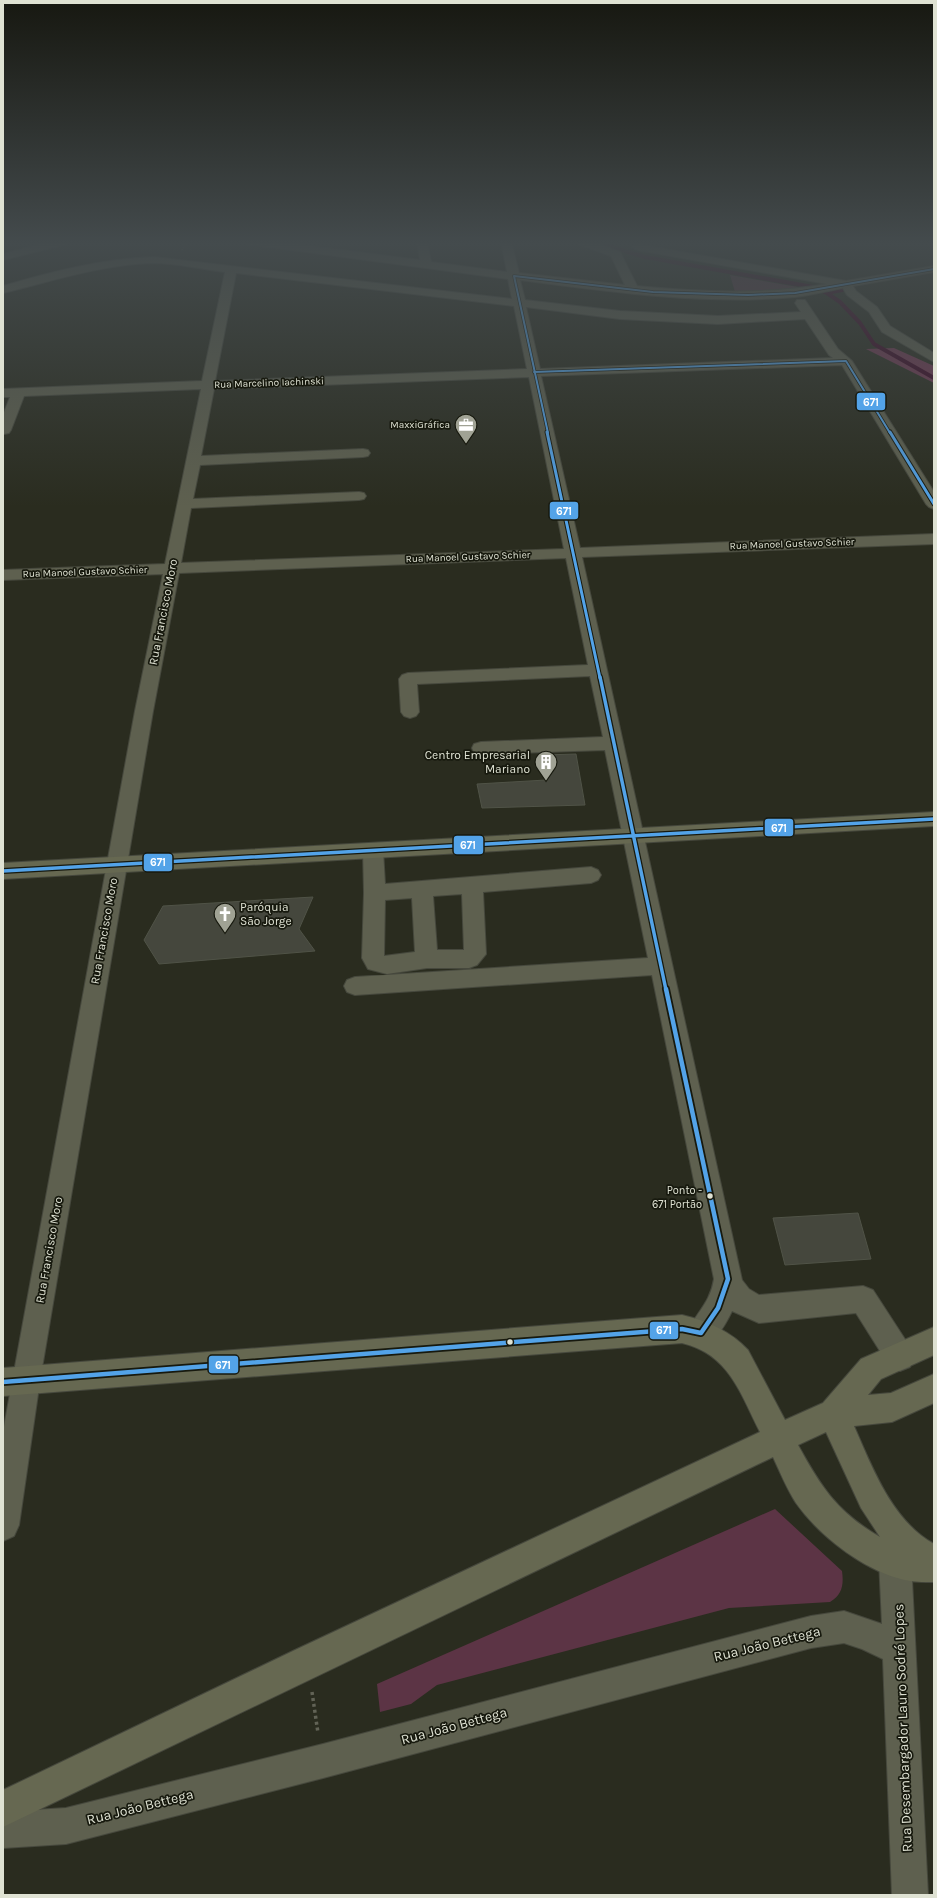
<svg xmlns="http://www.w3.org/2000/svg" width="937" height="1898" font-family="Karla,sans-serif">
<rect width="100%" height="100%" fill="#2a2c1f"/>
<!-- green -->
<path fill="#5c3445" d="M 730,275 L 803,288 L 735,292 Z
M 775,1509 L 842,1571 C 844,1585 842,1595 830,1602 L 729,1608 L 437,1685 L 411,1704 L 380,1712 L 377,1684 Z"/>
<!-- forest -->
<path fill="#733853" d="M 894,348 L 934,366 L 934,383 L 866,349 Z"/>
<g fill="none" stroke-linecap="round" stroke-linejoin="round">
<!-- stream -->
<path stroke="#3d0424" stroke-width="4" d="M 592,241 L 645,257 L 813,287 L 827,293 L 840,302 L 860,323 L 874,344 L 934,378
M 827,293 L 842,290"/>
</g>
<!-- building -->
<path fill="#45473d" stroke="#505347" d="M 576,754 L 585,805 L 482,808 L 477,784 L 546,780 L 543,755 Z
M 313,897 L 299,929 L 315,951 L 159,964 L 144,940 L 163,906 Z
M 858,1213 L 871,1259 L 785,1265 L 773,1218 Z"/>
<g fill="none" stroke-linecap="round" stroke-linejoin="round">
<!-- minor casing -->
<g stroke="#46483d" stroke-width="2">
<path id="minor" d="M 52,241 L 72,241 L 71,243 L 3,260 L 3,254 Z
M 241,241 L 272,241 L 420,260 L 417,241 L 427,241 L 431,262 L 507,272 L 501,241 L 511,241 L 519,273 L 625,285 L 611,256 L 575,243 L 574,241 L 590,241 L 620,252 L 637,286 C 700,292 764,295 827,284 L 637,250 L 632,247 L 637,244 L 846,281 L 934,266 L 934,272 L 853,286 L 856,291 L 877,307 L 890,326 L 934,353 L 934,362 L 882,332 L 869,312 L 847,295 L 843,288 C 827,291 811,295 795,297 C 704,305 610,292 520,280 L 525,300 L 620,311 L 718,316 L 801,312 L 795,303 L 797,300 L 805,300 L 838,349 L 852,361 L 934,492 L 934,509 L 929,507 L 926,504 L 842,365 L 541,376 L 580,548 L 934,534 L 934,544 L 582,557 L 742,1280 L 749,1289 L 759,1295 L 863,1286 L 873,1290 L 910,1347 L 914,1357 L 910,1367 L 900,1371 L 890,1367 L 856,1313 L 759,1323 L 732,1311 C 725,1326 716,1341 701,1347 L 691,1343 L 687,1333 C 696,1312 710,1304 714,1279 L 652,975 L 355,995 L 347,992 L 344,986 L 347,980 L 355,977 L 648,958 L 605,750 L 481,754 L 474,752 L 472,748 L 474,744 L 481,742 L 603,737 L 590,676 L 417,684 L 419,712 L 416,716 L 410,718 L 404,716 L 401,712 L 399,679 L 402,675 L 408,673 L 588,665 L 566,558 L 179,573 L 153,711 L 40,1380 L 19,1525 L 14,1536 L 3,1541 L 3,1432 L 135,711 L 163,574 L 3,580 L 3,570 L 165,564 L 201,389 L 24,396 L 11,430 L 9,433 L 4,434 L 3,415 L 10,397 L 3,397 L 3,389 L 202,381 L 225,272 C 201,269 176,263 152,263 C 100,265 53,281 3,293 L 3,286 C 53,271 102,259 154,257 L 512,299 L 508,279 L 246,244 ZM 236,273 L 514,306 L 527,369 L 215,381 ZM 526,307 L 620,319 L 718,324 L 805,319 L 829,355 L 833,358 L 540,369 ZM 529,377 L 564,549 L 181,563 L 191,508 L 359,500 L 364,499 L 366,496 L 364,493 L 359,492 L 193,499 L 200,465 L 363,457 L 368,456 L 370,453 L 368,450 L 363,449 L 201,456 L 214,389 Z
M 373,843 L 380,845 L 383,850 L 385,884 L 591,867 L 598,870 L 601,875 L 598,880 L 591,883 L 483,892 L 486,954 L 477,965 L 469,968 L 427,968 L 387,974 L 368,969 L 362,958 L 364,893 L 363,850 L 366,845 ZM 462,894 L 464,950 L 437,950 L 433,896 ZM 412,898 L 415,952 L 384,956 L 385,900 Z
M 895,1544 L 906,1549 L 911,1560 L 928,1895 L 892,1895 L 883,1659 L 862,1649 L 844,1643 L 811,1648 L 323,1778 L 66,1844 L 3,1848 L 3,1812 L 66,1808 L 323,1744 L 811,1616 L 844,1611 L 882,1624 L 879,1560 L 884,1549 Z"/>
</g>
<!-- major casing -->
<g stroke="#46483d" stroke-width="2">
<path id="major" d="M 934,812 L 934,826 L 3,879 L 3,863 Z
M 682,1315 C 708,1321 730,1331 748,1350 L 785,1420 L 823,1403 L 861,1359 L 934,1327 L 934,1355 L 881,1379 L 868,1395 L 891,1393 L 934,1374 L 934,1403 L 892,1422 L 854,1426 C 872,1467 892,1521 934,1544 L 934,1582 C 926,1582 917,1582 910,1581 C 868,1574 820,1537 796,1503 C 787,1489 780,1472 773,1457 L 3,1827 L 3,1790 L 295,1650 L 760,1432 C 740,1393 729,1354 682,1343 L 3,1396 L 3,1368 ZM 826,1432 L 861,1508 L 880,1537 C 837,1512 821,1487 798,1445 Z"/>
</g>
<!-- path-far1 -->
<path stroke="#626356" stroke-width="1.5" stroke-dasharray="1 1" stroke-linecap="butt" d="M 182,250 L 186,241"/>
<!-- path -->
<path stroke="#626356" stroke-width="3.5" stroke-dasharray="3 3" stroke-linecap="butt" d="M 312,1692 L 318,1733"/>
<!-- minor -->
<use href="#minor" fill="#5e604f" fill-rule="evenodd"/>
<!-- major -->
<use href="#major" fill="#666851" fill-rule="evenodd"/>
<!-- bus-1-far3 casing -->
<g stroke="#17190e" stroke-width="3.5">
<path id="bus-1-far3" d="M 534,372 L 846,361 L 890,433
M 548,433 L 514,276 L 653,292 L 748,295 L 795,293 L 934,269"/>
</g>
<!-- bus-1-far2 casing -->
<g stroke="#17190e" stroke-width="5">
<path id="bus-1-far2" d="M 547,432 L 600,678
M 890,432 L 934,504"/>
</g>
<!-- bus-1-far1 casing -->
<g stroke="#17190e" stroke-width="6">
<path id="bus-1-far1" d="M 600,677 L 666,990
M 3,871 L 934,819"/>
</g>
<!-- bus-1 casing -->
<g stroke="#17190e" stroke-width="8">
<path id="bus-1" d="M 3,1382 L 682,1329 L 701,1333 L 718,1308 L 728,1279 L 666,989"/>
</g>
<!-- bus-1-far3 -->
<use href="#bus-1-far3" stroke="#53a3e8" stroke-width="2"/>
<!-- bus-1-far2 -->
<use href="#bus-1-far2" stroke="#53a3e8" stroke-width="3"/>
<!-- bus-1-far1 -->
<use href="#bus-1-far1" stroke="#53a3e8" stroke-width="3.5"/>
<!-- bus-1 -->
<use href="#bus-1" stroke="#53a3e8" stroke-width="4.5"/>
</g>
<!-- sky -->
<linearGradient id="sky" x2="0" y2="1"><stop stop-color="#171811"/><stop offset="0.48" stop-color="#444b4d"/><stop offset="1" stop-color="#444b4d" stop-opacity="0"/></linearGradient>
<rect width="937" height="507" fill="url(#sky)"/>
<!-- icons -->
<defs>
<g id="office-pin" transform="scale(1.15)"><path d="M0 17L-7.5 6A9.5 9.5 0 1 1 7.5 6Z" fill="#a0a294" stroke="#17190e"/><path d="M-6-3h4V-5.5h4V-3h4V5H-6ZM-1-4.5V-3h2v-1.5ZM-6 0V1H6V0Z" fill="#fff"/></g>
<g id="building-pin" transform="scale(1.15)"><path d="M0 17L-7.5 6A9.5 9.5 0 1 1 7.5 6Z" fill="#a0a294" stroke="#17190e"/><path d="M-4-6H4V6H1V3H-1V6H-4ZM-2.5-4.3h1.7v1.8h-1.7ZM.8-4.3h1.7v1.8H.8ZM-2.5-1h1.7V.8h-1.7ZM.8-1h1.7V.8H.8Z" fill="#fff"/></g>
<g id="church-pin" transform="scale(1.15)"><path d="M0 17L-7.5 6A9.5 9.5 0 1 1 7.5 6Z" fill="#a0a294" stroke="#17190e"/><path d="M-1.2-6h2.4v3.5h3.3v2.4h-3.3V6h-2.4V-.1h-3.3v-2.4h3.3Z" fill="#fff"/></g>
</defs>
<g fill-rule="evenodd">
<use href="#office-pin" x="466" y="425"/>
<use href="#building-pin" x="546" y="762"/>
<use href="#church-pin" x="225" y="914"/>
</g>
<!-- markers -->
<g fill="#dfe2d3" stroke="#17190e" stroke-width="1.5">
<circle cx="710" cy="1196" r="3.5"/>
<circle cx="510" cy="1342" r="3.5"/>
</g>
<g text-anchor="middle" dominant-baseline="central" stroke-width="3.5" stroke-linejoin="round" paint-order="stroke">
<!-- far-street labels -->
<g font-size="10" fill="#dfe2d3" stroke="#17190e">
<text transform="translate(269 383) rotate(-2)">Rua Marcelino Iachinski</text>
<text transform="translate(792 544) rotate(-2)">Rua Manoel Gustavo Schier</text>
<text transform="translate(468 557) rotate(-2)">Rua Manoel Gustavo Schier</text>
<text transform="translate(85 572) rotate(-2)">Rua Manoel Gustavo Schier</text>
</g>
<!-- far-poi labels -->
<g font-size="10" fill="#dfe2d3" stroke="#17190e" text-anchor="end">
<text x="450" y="425">MaxxiGráfica</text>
</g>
<!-- bus labels -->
<g font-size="11" fill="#dfe2d3" stroke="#17190e" text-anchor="end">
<text x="702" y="1190">Ponto -<tspan x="702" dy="14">671 Portão</tspan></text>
</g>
<!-- street labels -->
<g font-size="12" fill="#dfe2d3" stroke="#17190e">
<text transform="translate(163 612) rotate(-79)">Rua Francisco Moro</text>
<text transform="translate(104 931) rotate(-80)">Rua Francisco Moro</text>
<text transform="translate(49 1250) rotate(-80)">Rua Francisco Moro</text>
</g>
<!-- poi labels -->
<g font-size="12" fill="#dfe2d3" stroke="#17190e" text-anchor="end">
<text x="530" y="755">Centro Empresarial<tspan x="530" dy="14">Mariano</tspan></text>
<text x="240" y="907" text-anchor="start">Paróquia<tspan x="240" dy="14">São Jorge</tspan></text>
</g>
<!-- near-street labels -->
<g font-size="14" fill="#dfe2d3" stroke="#17190e">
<text transform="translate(767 1644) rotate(-14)">Rua João Bettega</text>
<text transform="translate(454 1726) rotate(-15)">Rua João Bettega</text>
<text transform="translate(903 1728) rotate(-92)">Rua Desembargador Lauro Sodré Lopes</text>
<text transform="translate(140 1807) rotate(-14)">Rua João Bettega</text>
</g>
</g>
<g stroke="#17190e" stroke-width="1.5">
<rect x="856" y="392" width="30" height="19" rx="4" fill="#53a3e8"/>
<rect x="549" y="501" width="30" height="19" rx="4" fill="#53a3e8"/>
<rect x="764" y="818" width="30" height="19" rx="4" fill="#53a3e8"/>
<rect x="453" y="835" width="31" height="20" rx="4" fill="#53a3e8"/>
<rect x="143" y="853" width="30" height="19" rx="4" fill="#53a3e8"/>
<rect x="649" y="1321" width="30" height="19" rx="4" fill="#53a3e8"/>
<rect x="208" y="1355" width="31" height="19" rx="4" fill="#53a3e8"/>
</g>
<g font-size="11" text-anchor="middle" font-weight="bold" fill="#fff">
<text x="871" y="406">671</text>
<text x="564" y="515">671</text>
<text x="779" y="832">671</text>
<text x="468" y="849">671</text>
<text x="158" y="866">671</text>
<text x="664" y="1334">671</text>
<text x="223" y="1369">671</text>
</g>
<!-- border -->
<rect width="937" height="1898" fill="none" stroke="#dfe2d3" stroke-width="8"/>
</svg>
